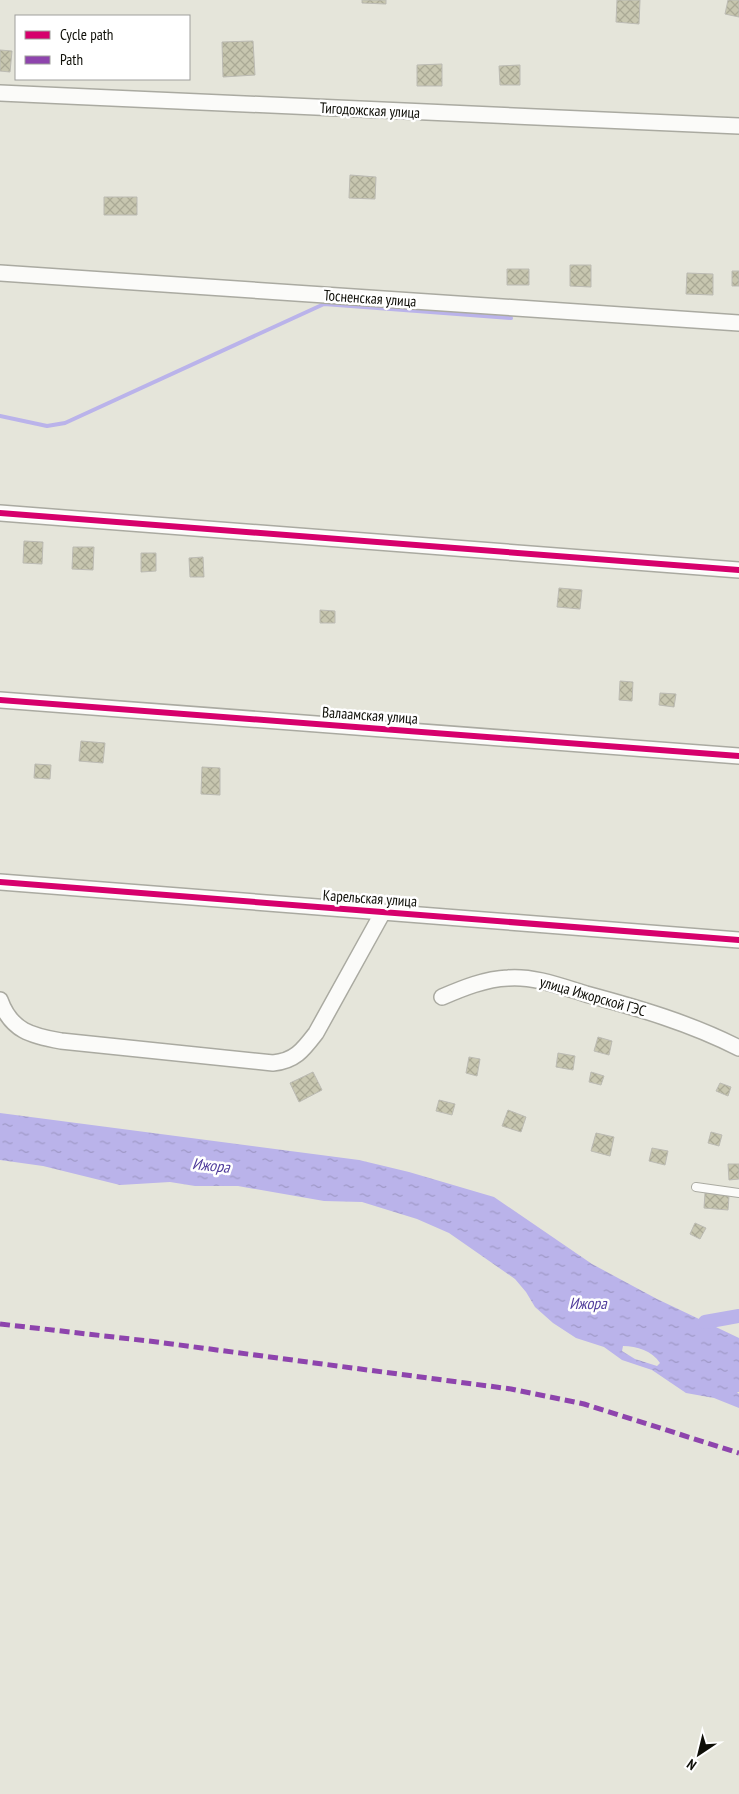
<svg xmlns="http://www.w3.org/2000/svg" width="739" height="1794" font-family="'PT Sans Narrow',sans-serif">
<defs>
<pattern id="water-ripples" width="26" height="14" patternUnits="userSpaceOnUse" patternTransform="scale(1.25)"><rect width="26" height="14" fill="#bab3ea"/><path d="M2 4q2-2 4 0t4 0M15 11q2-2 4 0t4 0" fill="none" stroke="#9f99c7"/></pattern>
<pattern id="building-cross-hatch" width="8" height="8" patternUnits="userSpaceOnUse" patternTransform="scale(1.25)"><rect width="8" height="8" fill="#c7c6af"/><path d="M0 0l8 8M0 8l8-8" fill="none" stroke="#aaa995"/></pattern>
</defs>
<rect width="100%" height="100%" fill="#e5e5da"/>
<!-- water -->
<path fill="url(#water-ripples)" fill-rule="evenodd" d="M 0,1113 L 359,1160 L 409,1172 L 494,1197 L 592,1264 L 657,1299 L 739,1338 L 739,1392 L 737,1392 L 739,1394 L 739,1408 L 714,1398 L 686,1393 L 652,1370 L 622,1360 L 604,1347 L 576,1338 L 553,1323 L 535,1307 L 526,1292 L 515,1279 L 449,1233 L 417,1219 L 362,1202 L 324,1201 L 238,1186 L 195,1186 L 170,1182 L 120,1185 L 43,1166 L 0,1160 ZM 623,1346 C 637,1346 652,1351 660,1363 L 657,1366 L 635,1359 L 622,1351 Z"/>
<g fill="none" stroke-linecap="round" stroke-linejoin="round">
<!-- stream -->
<path stroke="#bab3ea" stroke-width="4" d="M 0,416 L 47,426 L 65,423 L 324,304 L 511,318"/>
<!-- canal -->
<path stroke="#bab3ea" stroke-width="14" d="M 705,1322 L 739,1316"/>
</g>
<!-- building -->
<path fill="url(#building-cross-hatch)" stroke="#bcbbb3" d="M 362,0 L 386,0 L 386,4 L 362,3 Z
M 617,0 L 640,0 L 639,24 L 616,22 Z
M 728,0 L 739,0 L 739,17 L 725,14 Z
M 253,41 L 255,75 L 223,77 L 222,42 Z
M 0,50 L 12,51 L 10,72 L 0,71 Z
M 442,64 L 442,86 L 417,86 L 417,65 Z
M 520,65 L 520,85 L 500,85 L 499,66 Z
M 350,175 L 376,177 L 375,199 L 349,198 Z
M 104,197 L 137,197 L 137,215 L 104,215 Z
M 570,265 L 591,265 L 591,287 L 570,286 Z
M 507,269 L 529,269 L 529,285 L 507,285 Z
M 732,271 L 739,271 L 739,286 L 732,286 Z
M 687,273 L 713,274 L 713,295 L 686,294 Z
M 24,541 L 43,542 L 42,564 L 23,563 Z
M 73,547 L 94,547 L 93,570 L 72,569 Z
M 141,553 L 156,553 L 156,571 L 141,572 Z
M 203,557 L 204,577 L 190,577 L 189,558 Z
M 559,588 L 582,590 L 580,609 L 557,607 Z
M 320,610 L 335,611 L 335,623 L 320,623 Z
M 620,681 L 633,682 L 632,701 L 619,700 Z
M 660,693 L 676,694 L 674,707 L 659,705 Z
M 81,741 L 105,743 L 103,763 L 79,761 Z
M 35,764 L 51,765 L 50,779 L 34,778 Z
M 202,767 L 220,768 L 220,795 L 201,794 Z
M 598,1037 L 612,1041 L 609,1055 L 594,1051 Z
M 558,1053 L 575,1056 L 573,1070 L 556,1067 Z
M 469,1057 L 480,1059 L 477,1076 L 466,1073 Z
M 313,1072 L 322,1090 L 299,1102 L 290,1083 Z
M 591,1072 L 604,1076 L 601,1085 L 589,1082 Z
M 720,1083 L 731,1087 L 728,1096 L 716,1091 Z
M 439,1100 L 455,1104 L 452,1115 L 436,1111 Z
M 508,1110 L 526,1117 L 521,1132 L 502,1126 Z
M 711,1132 L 722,1135 L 719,1146 L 708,1143 Z
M 596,1133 L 614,1137 L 610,1156 L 591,1151 Z
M 652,1148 L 668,1151 L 665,1165 L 649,1161 Z
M 728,1164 L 739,1164 L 739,1179 L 729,1180 Z
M 705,1193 L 729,1196 L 728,1210 L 704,1208 Z
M 695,1223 L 706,1228 L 700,1239 L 690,1234 Z"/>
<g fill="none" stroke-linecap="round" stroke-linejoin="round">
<!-- service casing -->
<g stroke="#aaaaa1" stroke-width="10">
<path id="service" d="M 696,1187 L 739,1193"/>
</g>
<!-- minor casing -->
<g stroke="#aaaaa1" stroke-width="18">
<path id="minor" d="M 0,93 L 739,126
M 0,273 L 739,323
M 0,513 L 739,570
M 0,700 L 739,756
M 0,882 L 739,940
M 442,997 C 463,988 485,979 508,978 C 534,976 560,986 586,994 C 638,1008 690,1023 739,1048
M 0,1000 C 11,1031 32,1036 61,1041 L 273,1063 C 295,1061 303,1050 316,1033 L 383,912"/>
</g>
<!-- service -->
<use href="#service" stroke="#fbfbf9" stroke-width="8"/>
<!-- minor -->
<use href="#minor" stroke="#fbfbf9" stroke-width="15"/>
<!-- quiet -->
<path stroke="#8e44ad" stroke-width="5" stroke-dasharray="10 5" stroke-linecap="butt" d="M 0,1324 L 157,1342 L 511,1389 L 584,1404 L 739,1453"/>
<!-- cycleway casing -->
<g stroke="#fff" stroke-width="9">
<path id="cycleway" d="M 0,513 L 739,570
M 0,700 L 739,756
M 0,882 L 739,940"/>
</g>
<!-- cycleway -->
<use href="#cycleway" stroke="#d6006c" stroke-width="6"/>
</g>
<g text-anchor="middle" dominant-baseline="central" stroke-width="5" stroke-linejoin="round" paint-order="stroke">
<!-- street labels -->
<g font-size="15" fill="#0e0e07" stroke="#fff">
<text transform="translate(370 110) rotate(3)">Тигодожская улица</text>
<text transform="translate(370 298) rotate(4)">Тосненская улица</text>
<text transform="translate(370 715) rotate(4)">Валаамская улица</text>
<text transform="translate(370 898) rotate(4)">Карельская улица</text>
<text transform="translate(593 996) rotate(16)">улица Ижорской ГЭС</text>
</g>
<!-- water labels -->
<g font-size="16" font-style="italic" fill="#503c9b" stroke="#fff">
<text transform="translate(211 1165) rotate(6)">Ижора</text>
<text x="588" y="1303">Ижора</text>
</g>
</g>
<!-- legend -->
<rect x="15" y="15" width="175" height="65" fill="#ffffff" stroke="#9f9f9c"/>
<rect x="25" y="31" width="25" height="8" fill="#d6006c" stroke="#9f9f9c"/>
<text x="60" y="40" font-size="15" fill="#0e0e07">Cycle path</text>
<rect x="25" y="56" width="25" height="8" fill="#8e44ad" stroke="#9f9f9c"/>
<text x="60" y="65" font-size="15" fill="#0e0e07">Path</text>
<!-- north arrow -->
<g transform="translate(699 1754) rotate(215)" stroke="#ffffff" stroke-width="4" paint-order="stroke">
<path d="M0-4L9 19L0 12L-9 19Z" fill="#0e0e07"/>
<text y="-8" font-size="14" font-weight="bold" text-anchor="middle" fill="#0e0e07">N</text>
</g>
</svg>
